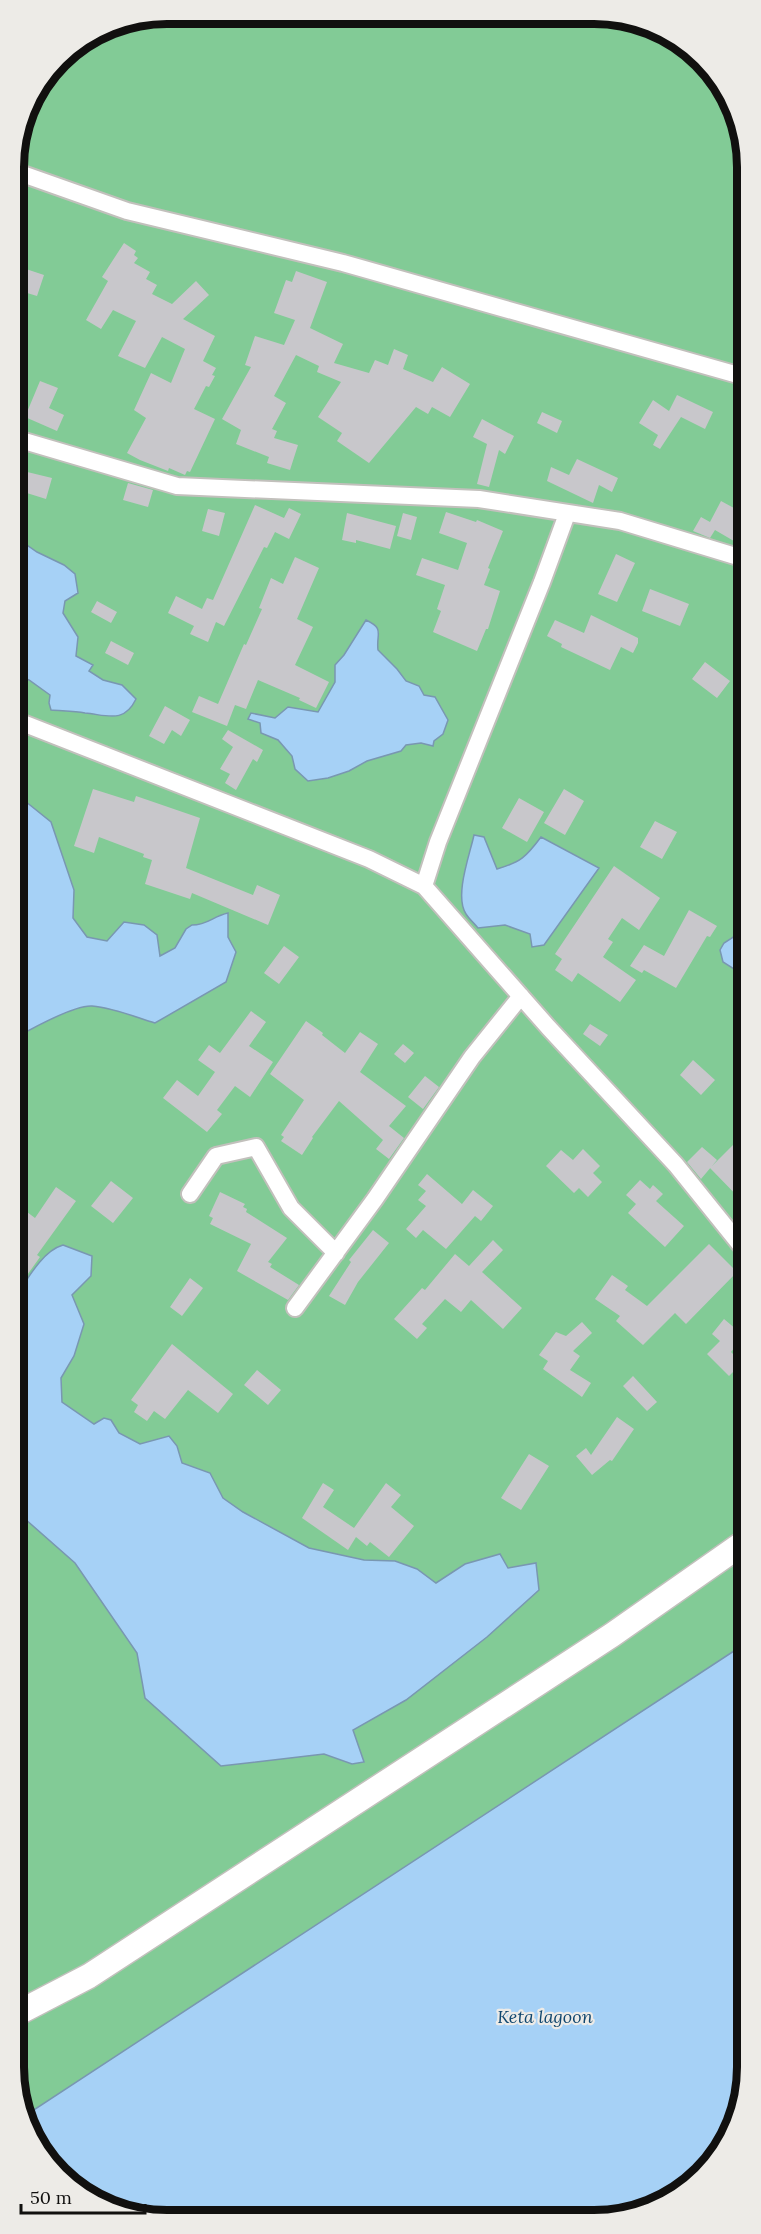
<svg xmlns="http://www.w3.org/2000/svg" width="761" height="2234" font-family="Lora,serif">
<rect width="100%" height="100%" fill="#edebe7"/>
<!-- green -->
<path fill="#82cb96" d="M 167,14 L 625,17 L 703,59 L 744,136 L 747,2077 L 736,2126 L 710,2168 L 671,2200 L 625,2217 L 137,2218 L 59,2176 L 17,2098 L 14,156 L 29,99 L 65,52 L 108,25 Z"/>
<!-- water -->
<path fill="#a6d1f6" stroke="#7997b1" stroke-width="1.5" d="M 14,536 L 37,552 L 64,565 L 75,574 L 78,593 L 65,601 L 63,613 L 78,637 L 76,656 L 93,665 L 89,671 L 103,680 L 122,685 L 136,699 C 124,724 107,715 85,713 C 74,711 62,711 51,710 L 49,703 L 50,695 L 29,680 L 15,675 Z
M 366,620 C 385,629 376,633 378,650 L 397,669 L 406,681 L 419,686 L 424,695 L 435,697 L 448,720 L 443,734 L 434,741 L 433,746 L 421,743 L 406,745 L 401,751 L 367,761 L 349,771 L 328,778 L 308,781 L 295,769 L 292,756 L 278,740 L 261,733 L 260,723 L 248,719 L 251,713 L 275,718 L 288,707 L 318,712 L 335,682 L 335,665 L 344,655 Z
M 15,793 L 51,822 L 74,890 L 73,918 L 87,937 L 107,941 L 124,922 L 144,925 L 157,935 L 160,956 L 175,948 L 186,929 L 192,925 C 208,925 213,916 228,913 L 228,937 L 236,952 L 226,982 L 155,1023 C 135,1017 114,1008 92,1006 C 75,1005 31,1029 15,1038 Z
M 474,835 L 484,837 L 497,869 C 521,862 526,857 541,837 L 599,868 L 544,945 L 532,947 L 530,934 L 505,925 L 478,928 C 474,923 469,919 466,914 C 454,896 470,854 474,835 Z
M 741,921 L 746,923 L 746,967 L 737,971 L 723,962 L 720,950 L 724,943 L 735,936 Z
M 63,1245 L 92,1256 L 91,1276 L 72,1295 L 84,1324 L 74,1356 L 61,1378 L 62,1402 L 94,1424 L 104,1418 L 111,1420 L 119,1433 L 140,1444 L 169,1436 L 177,1446 L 182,1463 L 210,1473 L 223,1498 L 243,1512 L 309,1548 L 364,1560 L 395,1561 L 417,1569 L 436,1583 L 465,1564 L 500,1554 L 508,1568 L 536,1563 L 539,1590 L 487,1637 L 406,1700 L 353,1730 L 364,1762 L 352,1764 L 324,1754 L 221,1766 L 145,1698 L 137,1653 L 75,1563 L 16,1511 L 15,1298 C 27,1280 42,1251 63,1245 Z
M 737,1649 L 747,1655 L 747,2077 L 736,2126 L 710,2168 L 671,2200 L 625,2217 L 137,2218 L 59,2176 L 26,2115 Z"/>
<!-- building -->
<path fill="#c8c7cb" d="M 124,243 L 136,251 L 134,255 L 138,258 L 134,263 L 150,272 L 146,279 L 157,285 L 152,294 L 172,304 L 196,281 L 209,295 L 183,319 L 215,336 L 203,361 L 216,368 L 212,375 L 215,376 L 209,387 L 206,386 L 194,409 L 215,419 L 190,472 L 187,471 L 185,475 L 169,468 L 168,471 L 140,460 L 127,453 L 146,418 L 134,410 L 151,373 L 171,383 L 185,349 L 162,337 L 145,368 L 118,356 L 136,321 L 113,310 L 101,329 L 86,320 L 108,281 L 102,277 Z
M 14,265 L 44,275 L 37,296 L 14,289 Z
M 296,271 L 327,282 L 310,328 L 343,344 L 334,363 L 369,373 L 375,360 L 388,365 L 394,349 L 408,355 L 403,369 L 433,382 L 442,367 L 470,384 L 450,417 L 432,407 L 428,414 L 416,407 L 369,463 L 337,441 L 342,433 L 318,417 L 341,382 L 317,372 L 319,366 L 296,355 L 274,396 L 286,403 L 272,429 L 277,431 L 274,438 L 298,445 L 290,470 L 267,463 L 269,457 L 236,444 L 241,430 L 222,419 L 251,367 L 245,365 L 255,336 L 284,345 L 295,320 L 274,313 L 286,280 L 292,282 Z
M 40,381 L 58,388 L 49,408 L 64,415 L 57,431 L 25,417 Z
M 677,395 L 713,412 L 705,429 L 681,417 L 660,449 L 653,445 L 658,435 L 639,423 L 653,400 L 669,411 Z
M 542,412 L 562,421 L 557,433 L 537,423 Z
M 482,419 L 514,436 L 505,454 L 499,450 L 489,487 L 477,484 L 487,444 L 473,437 Z
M 577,459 L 618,478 L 612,492 L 599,485 L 593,503 L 547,481 L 551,467 L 569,475 Z
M 19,470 L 52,478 L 46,499 L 14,489 Z
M 128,483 L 153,490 L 148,507 L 123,500 Z
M 721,501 L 745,514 L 745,533 L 739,544 L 715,530 L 710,538 L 693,531 L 701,517 L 710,522 Z
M 255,505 L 284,518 L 289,508 L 301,514 L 289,539 L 275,532 L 267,548 L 264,547 L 224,626 L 216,622 L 208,642 L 190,634 L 194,626 L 168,613 L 176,596 L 202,609 L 207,598 L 213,600 Z
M 208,509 L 225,513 L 219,536 L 202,531 Z
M 446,512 L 476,522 L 477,520 L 503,531 L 488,568 L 490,569 L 484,585 L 500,591 L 488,629 L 486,629 L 477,651 L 433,632 L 441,611 L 437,609 L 445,585 L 416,575 L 422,558 L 458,570 L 467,543 L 439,533 Z
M 347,513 L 396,526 L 390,549 L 356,540 L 356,543 L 342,540 Z
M 403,513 L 417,517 L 411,540 L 397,536 Z
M 616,554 L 635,563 L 617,602 L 598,594 Z
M 295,557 L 319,568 L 297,619 L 313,627 L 295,665 L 329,682 L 316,708 L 299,700 L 300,698 L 258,680 L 246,709 L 235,705 L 227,726 L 192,712 L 199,696 L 218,704 L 244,644 L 246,645 L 262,609 L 259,608 L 271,578 L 283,584 Z
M 650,589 L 689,604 L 680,626 L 642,611 Z
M 97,601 L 117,612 L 111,623 L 91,612 Z
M 591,615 L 638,638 L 638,643 L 633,653 L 621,647 L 610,670 L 561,647 L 562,644 L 547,636 L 555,620 L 584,633 Z
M 111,641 L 134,653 L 128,665 L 105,653 Z
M 705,662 L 730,681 L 717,698 L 692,679 Z
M 165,706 L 190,720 L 181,736 L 172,730 L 164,744 L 149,736 Z
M 228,730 L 263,750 L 257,762 L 253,759 L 236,790 L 225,783 L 230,774 L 220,769 L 233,747 L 222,739 Z
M 93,789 L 134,802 L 136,796 L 200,818 L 186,868 L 253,895 L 257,885 L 280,895 L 268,925 L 192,893 L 190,899 L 145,884 L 152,860 L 143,857 L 144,854 L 99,837 L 94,853 L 74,846 Z
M 564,789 L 584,801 L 565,835 L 544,823 Z
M 519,798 L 544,812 L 527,842 L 502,828 Z
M 655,821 L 677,832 L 662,859 L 640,847 Z
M 614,866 L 660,898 L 639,930 L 622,918 L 608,939 L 613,942 L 603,957 L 636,980 L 620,1002 L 578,973 L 572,982 L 555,970 L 562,959 L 555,954 Z
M 689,910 L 717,926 L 710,937 L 707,936 L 676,988 L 644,970 L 642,973 L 630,966 L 644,945 L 664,956 Z
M 284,946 L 299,957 L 279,984 L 264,973 Z
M 251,1011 L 266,1022 L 249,1046 L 273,1062 L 250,1097 L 235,1086 L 217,1110 L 222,1114 L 207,1132 L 163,1098 L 177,1080 L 198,1096 L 215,1072 L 198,1060 L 209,1045 L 220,1053 Z
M 306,1021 L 323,1033 L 322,1035 L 345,1053 L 360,1032 L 378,1044 L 360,1072 L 406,1106 L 389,1126 L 404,1138 L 389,1159 L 376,1149 L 383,1140 L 339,1101 L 312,1137 L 313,1138 L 302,1155 L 281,1141 L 284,1137 L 281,1135 L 304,1100 L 270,1074 Z
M 590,1024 L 608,1035 L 600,1046 L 583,1034 Z
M 403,1044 L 414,1053 L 405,1063 L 394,1054 Z
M 693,1060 L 715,1080 L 701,1095 L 680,1075 Z
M 425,1076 L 439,1087 L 423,1109 L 408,1097 Z
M 746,1132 L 746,1205 L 710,1168 Z
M 702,1147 L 717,1160 L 701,1179 L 687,1162 Z
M 583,1149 L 600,1166 L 593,1173 L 602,1182 L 588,1197 L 579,1188 L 574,1193 L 546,1166 L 561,1150 L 573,1160 Z
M 427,1174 L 462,1204 L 473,1190 L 493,1206 L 481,1221 L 475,1216 L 446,1249 L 423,1230 L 416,1238 L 406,1229 L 426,1206 L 418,1200 L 426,1191 L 418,1185 Z
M 640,1180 L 650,1189 L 653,1185 L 663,1194 L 656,1201 L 684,1226 L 665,1247 L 628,1213 L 636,1204 L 626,1195 Z
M 111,1181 L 133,1198 L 113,1223 L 91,1206 Z
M 56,1187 L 76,1201 L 37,1255 L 40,1257 L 15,1292 L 15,1203 L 35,1218 Z
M 220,1192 L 245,1204 L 243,1207 L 247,1209 L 246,1212 L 287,1238 L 268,1262 L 272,1264 L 270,1267 L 299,1285 L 288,1300 L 237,1271 L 251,1244 L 210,1224 L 213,1218 L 209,1216 Z
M 373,1230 L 389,1243 L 358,1282 L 345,1305 L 329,1296 L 351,1262 L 349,1260 Z
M 493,1240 L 503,1250 L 482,1272 L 522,1308 L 503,1329 L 471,1300 L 461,1312 L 445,1299 L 422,1324 L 427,1328 L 417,1339 L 394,1319 L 422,1288 L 425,1290 L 455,1254 L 469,1266 Z
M 709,1244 L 737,1272 L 686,1324 L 675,1313 L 643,1345 L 616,1321 L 620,1316 L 595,1299 L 612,1275 L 628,1286 L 625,1290 L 647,1306 Z
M 190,1278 L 203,1288 L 182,1316 L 170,1307 Z
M 724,1319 L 744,1336 L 731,1352 L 742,1363 L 729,1376 L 707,1354 L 720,1341 L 712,1334 Z
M 582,1322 L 592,1333 L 573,1351 L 580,1356 L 570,1370 L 591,1383 L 582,1397 L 543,1369 L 548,1361 L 539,1355 L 556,1332 L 566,1336 Z
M 172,1344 L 233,1394 L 218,1413 L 188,1390 L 165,1419 L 154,1411 L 147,1421 L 134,1412 L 138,1405 L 131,1400 Z
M 257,1370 L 281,1390 L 268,1405 L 244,1385 Z
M 633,1376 L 657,1402 L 647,1411 L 623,1386 Z
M 617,1417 L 634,1429 L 612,1461 L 610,1460 L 592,1475 L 576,1456 L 586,1448 L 591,1455 Z
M 529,1454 L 549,1466 L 521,1510 L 501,1498 Z
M 323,1483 L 334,1490 L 323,1507 L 354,1528 L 386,1483 L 401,1495 L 391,1507 L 414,1526 L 389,1557 L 370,1542 L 367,1546 L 356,1537 L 348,1550 L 302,1518 Z"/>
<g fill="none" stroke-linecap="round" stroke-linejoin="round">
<!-- minor casing -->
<g stroke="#c2c0bc" stroke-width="20">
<path id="minor" d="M 14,171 L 127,211 L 343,263 L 745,377
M 14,438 L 177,486 L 479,499 L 620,521 L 745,559
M 567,514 L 542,582 L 438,842 L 424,886 L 548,1027 L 676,1165 L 746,1252
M 15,720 L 369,859 L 424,886
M 190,1194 L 216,1156 L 256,1147 L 291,1208 L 336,1253
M 295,1308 L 375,1199 L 472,1057 L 521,996"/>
</g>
<!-- secondary casing -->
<g stroke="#c2c0bc" stroke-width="27">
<path id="secondary" d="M 16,2014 L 89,1976 L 612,1635 L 746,1541"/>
</g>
<!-- minor -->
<use href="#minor" stroke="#fff" stroke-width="16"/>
<!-- secondary -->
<use href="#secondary" stroke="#fff" stroke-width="24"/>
</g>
<g text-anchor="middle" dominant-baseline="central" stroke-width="4.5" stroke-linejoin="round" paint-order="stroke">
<!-- water labels -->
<g font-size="18" font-style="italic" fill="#0f466e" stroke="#edebe7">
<text x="545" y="2016">Keta lagoon</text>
</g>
</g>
<!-- crop -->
<path d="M0 0H761V2234H0ZM167 24H594A143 143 0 0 1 737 167V2067A143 143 0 0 1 594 2210H167A143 143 0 0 1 24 2067V167A143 143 0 0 1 167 24Z" fill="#edebe7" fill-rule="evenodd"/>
<path fill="none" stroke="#11100f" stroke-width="8" d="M167 24H594A143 143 0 0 1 737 167V2067A143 143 0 0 1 594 2210H167A143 143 0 0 1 24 2067V167A143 143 0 0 1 167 24Z"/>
<!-- scale -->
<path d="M21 2204v9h124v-9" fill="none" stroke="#11100f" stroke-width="3"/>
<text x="30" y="2204" font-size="18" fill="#11100f" stroke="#edebe7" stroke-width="4.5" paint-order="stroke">50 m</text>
</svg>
